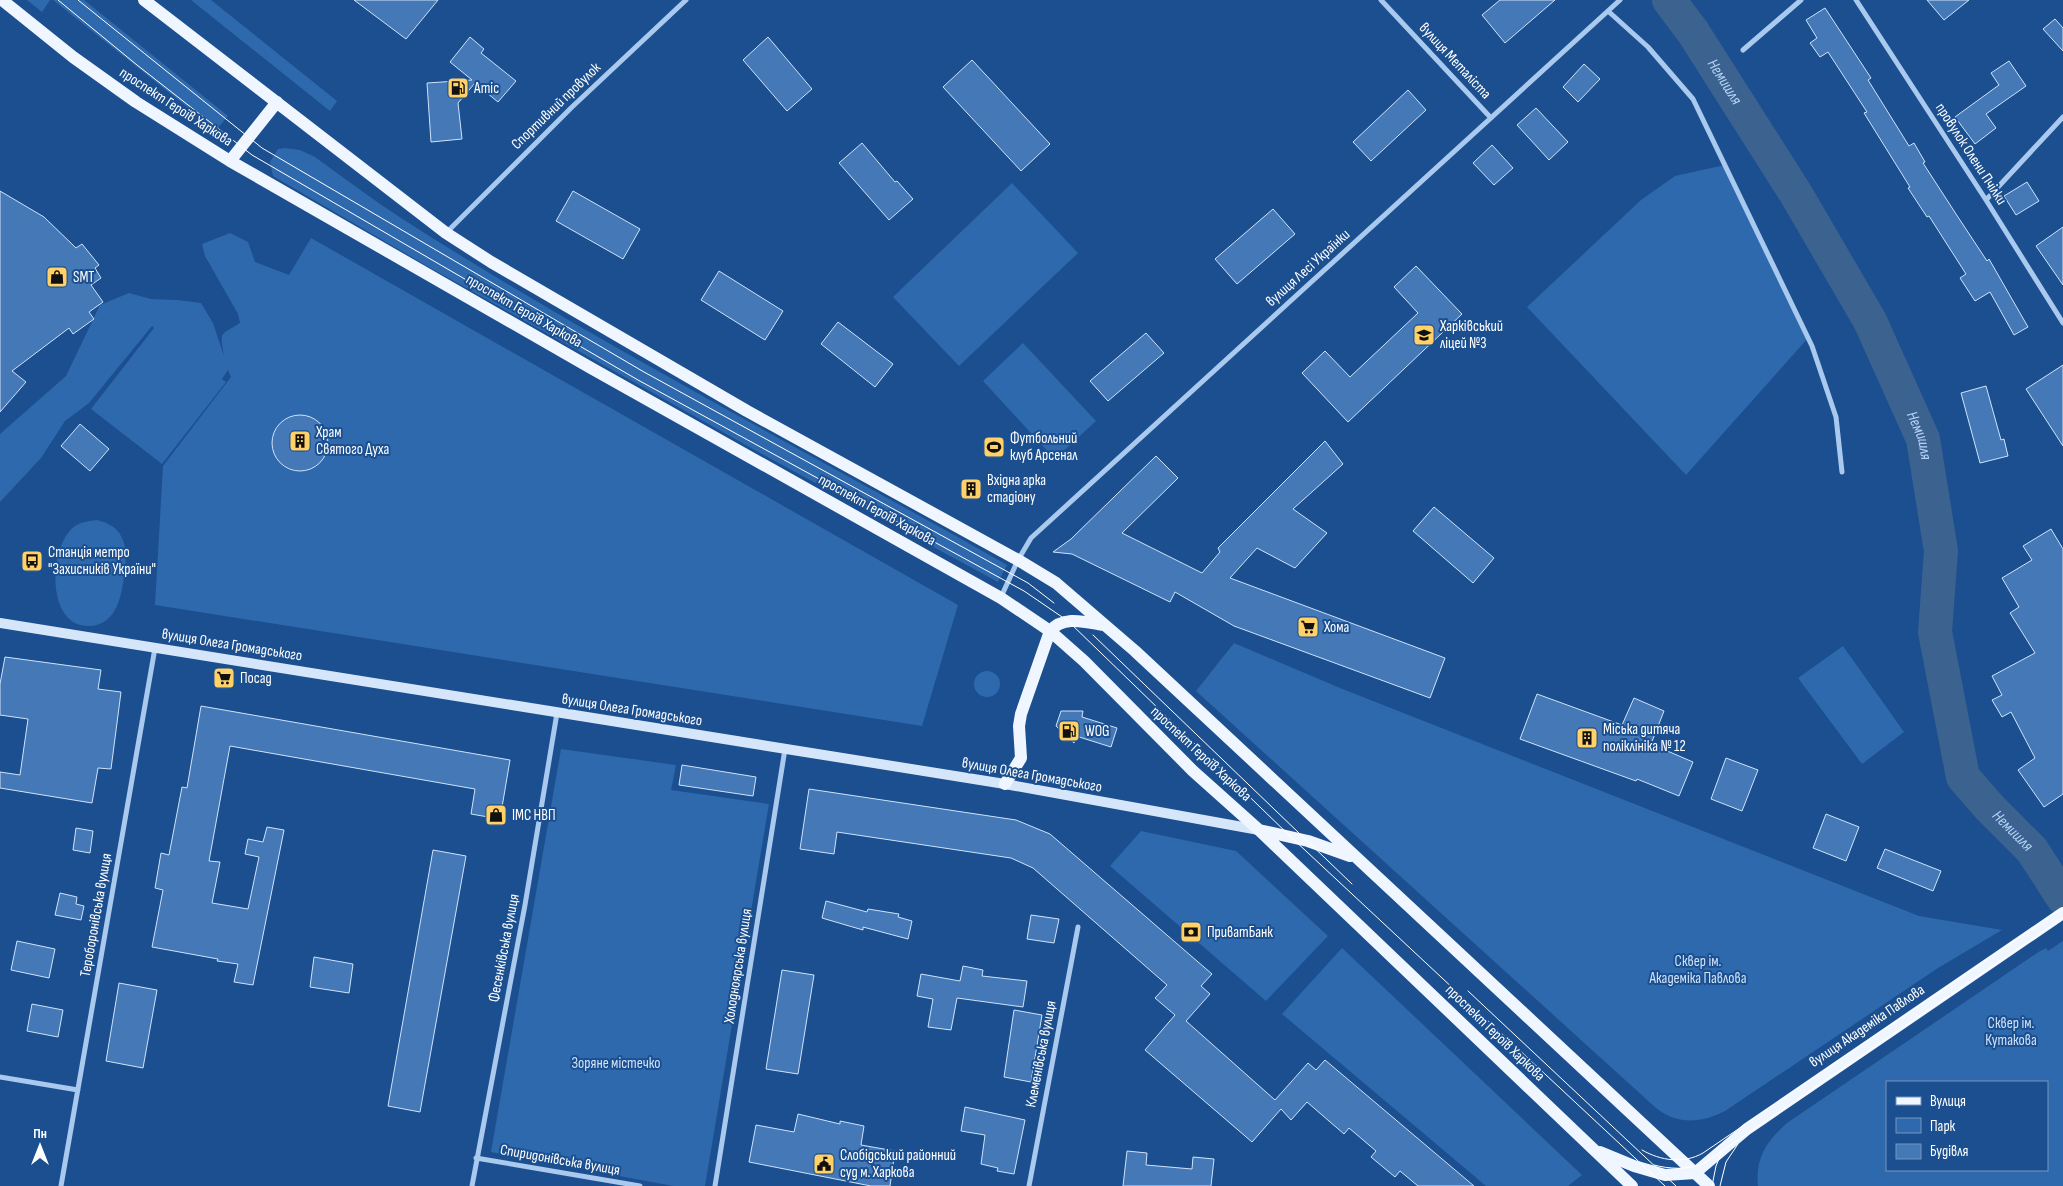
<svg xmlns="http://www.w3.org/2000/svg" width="2063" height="1186" font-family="'Sofia Sans Condensed',sans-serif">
<rect width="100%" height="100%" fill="#1b4f8f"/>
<!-- green -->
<path fill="#2e69ad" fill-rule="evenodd" d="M 27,0 L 50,0 L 42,12 Z
M 53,0 L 84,0 L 228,116 L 216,130 Z
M 191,0 L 211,0 L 337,101 L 330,111 Z
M 285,148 L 300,150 L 315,157 C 344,178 372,199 401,218 C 597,344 805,450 1007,565 L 998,582 L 753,449 L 427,266 L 273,176 L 270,162 L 278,149 Z
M 1725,165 L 1808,338 L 1686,475 L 1527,307 L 1641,200 L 1675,176 Z
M 1012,183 L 1078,253 L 959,366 L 893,297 Z
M 230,233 L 248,242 L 255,262 L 289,275 L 311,238 L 958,605 L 922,726 L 155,605 L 163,466 L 231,377 L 228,370 L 222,379 L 226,382 L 162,464 L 91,409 L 154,328 L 152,326 L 89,403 L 65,421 L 41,458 L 0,502 L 0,434 L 66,376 L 100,305 L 129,293 L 151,299 L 177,300 L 201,303 L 213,323 L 224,356 C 220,331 219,336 240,323 L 238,314 L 205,256 L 202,244 Z
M 1023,343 L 1096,421 L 1055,459 L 983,381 Z
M 97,520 C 107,523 116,526 121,536 C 127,546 126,559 125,570 C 122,593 118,627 87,626 C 45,625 49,544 75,526 C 81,522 89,521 97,520 Z
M 1234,643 L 1340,688 L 1919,916 L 2002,930 L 1938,968 L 1725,1111 C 1702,1123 1677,1125 1656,1108 L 1196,691 Z
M 1843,646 L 1904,732 L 1862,764 L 1798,678 Z
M974 684a13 13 0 1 1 26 0a13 13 0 1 1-26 0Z
M 561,749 L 676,765 L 671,790 L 769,804 L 705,1186 L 673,1186 L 491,1152 Z
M 1141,831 L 1236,851 L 1328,936 L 1266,1001 L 1110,866 Z
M 2063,941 L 2063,1186 L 1758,1186 C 1755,1158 1767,1141 1787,1123 L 2040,951 L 2046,948 L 2048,951 ZM 1887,1082 L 2047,1082 L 2047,1170 L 1887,1170 Z
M 1342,948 L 1582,1175 L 1568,1186 L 1486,1186 L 1282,1014 Z"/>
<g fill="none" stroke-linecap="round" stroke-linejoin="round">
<!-- river -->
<path stroke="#3c6290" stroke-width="34" id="s1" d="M 1669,0 L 1693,32 L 1796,194 L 1870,321 L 1923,439 L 1941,551 L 1935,632 L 1963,777 L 1990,808 L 2032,850 L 2063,898"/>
</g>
<!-- building -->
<path fill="#4478b7" stroke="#cfe3fa" d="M 354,0 L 438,0 L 406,39 Z
M 1500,0 L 1555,0 L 1505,43 L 1482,15 Z
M 1927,0 L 1969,0 L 1944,20 Z
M 1825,8 L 1871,78 L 1868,80 L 1909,146 L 1914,143 L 1925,162 L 1923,163 L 1956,214 L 1987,261 L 1989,259 L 2028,327 L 2014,335 L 1990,292 L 1975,301 L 1960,278 L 1966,274 L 1929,216 L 1927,217 L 1908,188 L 1910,187 L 1864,113 L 1867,112 L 1828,52 L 1820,57 L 1810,43 L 1817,38 L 1806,20 Z
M 2055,19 L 2063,28 L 2063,51 L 2043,29 Z
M 470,37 L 484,49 L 481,53 L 516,81 L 498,102 L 475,83 L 458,103 L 462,139 L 431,142 L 427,83 L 472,80 L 450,62 Z
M 768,37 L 812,89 L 787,111 L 743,60 Z
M 972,60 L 1050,144 L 1021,171 L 943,87 Z
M 2009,61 L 2026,86 L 1986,114 L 1996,128 L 1975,144 L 1955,117 L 1999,85 L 1991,73 Z
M 1584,64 L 1600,79 L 1578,102 L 1563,87 Z
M 1408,90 L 1426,110 L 1371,161 L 1353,142 Z
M 1536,108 L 1568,142 L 1549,160 L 1517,125 Z
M 862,143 L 895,182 L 897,181 L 913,199 L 889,220 L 839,163 Z
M 1492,145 L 1513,168 L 1494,185 L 1473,163 Z
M 2027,182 L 2039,201 L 2016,215 L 2004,196 Z
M 0,191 L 44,217 L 76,248 L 82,244 L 99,265 L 95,268 L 101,278 L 91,285 L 103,302 L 89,312 L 94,319 L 73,334 L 69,328 L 12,371 L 26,382 L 0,412 Z
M 573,191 L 640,229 L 623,259 L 556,221 Z
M 1273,209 L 1295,234 L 1237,284 L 1215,259 Z
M 2063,227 L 2063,285 L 2036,246 Z
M 1416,266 L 1462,314 L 1348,422 L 1302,373 L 1325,351 L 1350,377 L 1418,313 L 1394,287 Z
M 719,271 L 783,311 L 765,340 L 701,300 Z
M 838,322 L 893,364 L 875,387 L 821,344 Z
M 1146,333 L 1164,353 L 1108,401 L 1090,381 Z
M 2063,365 L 2063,446 L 2026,389 Z
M 1986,386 L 2001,440 L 2004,439 L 2008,456 L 1980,463 L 1961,393 Z
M272 443a28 28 0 1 1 56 0a28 28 0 1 1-56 0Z
M 80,424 L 109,449 L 90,471 L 61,446 Z
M 1325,441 L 1343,464 L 1293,509 L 1327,533 L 1295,568 L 1257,548 L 1230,578 L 1445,658 L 1430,698 L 1234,626 L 1175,592 L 1170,602 L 1072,554 L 1053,552 L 1071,539 L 1156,456 L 1178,478 L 1122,533 L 1202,573 L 1220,552 L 1218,548 Z
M 1434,507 L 1494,558 L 1473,583 L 1413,531 Z
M 2051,529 L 2063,549 L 2063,794 L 2044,807 L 2018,770 L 2035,758 L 2011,712 L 2002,717 L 1992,700 L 2002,695 L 1992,676 L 2035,653 L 2010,613 L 2019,607 L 2002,578 L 2032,560 L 2023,546 Z
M 5,657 L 101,670 L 98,689 L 121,692 L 111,769 L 98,768 L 92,803 L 0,788 L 0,772 L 20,775 L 28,719 L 0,715 L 0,684 Z
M 1537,694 L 1622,725 L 1634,698 L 1664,711 L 1651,744 L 1693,762 L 1679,796 L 1637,779 L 1636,781 L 1520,739 Z
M 201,706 L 510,760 L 500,819 L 471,814 L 475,789 L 230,746 L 209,861 L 220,862 L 212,903 L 248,909 L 259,857 L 245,854 L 248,839 L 263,842 L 267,827 L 284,830 L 253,985 L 234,982 L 238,964 L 217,961 L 218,959 L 152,947 L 163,890 L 155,888 L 161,853 L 169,855 L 182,787 L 187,788 Z
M 1061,711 L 1083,711 L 1082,717 L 1117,728 L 1111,747 L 1076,736 L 1074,743 L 1056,726 Z
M 1726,758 L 1758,770 L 1742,811 L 1711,799 Z
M 682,765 L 756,777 L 753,796 L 679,785 Z
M 809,789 L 1016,820 L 1050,834 L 1212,974 L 1201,986 L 1210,994 L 1186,1021 L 1275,1100 L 1308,1063 L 1316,1070 L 1325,1060 L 1474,1186 L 1418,1186 L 1400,1171 L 1395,1177 L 1371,1157 L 1376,1151 L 1349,1128 L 1344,1134 L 1307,1102 L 1291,1120 L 1281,1109 L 1252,1142 L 1145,1050 L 1175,1015 L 1155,998 L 1167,985 L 1033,868 L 1011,858 L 837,832 L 834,854 L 800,849 Z
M 1826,814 L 1859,827 L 1846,861 L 1813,848 Z
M 76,828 L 93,831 L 90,853 L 73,850 Z
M 1885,849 L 1941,871 L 1933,891 L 1877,868 Z
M 433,850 L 466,856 L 420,1112 L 388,1106 Z
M 60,893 L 77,897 L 76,904 L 84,906 L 81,920 L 55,915 Z
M 826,901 L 867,912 L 868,909 L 899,914 L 898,917 L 912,921 L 908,939 L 863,927 L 863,930 L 822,918 Z
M 1031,915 L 1059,919 L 1054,943 L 1027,939 Z
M 17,941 L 55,949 L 49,978 L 11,970 Z
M 314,957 L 353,964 L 349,993 L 310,987 Z
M 963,966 L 983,970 L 982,976 L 1027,981 L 1023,1007 L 957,998 L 951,1030 L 928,1027 L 933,999 L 917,996 L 921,974 L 960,981 Z
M 782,970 L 814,975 L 798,1074 L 766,1069 Z
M 119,983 L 157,990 L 143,1068 L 106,1061 Z
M 32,1004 L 63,1010 L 58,1037 L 27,1031 Z
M 1014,1010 L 1042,1015 L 1031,1082 L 1004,1077 Z
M 965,1107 L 1025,1120 L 1014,1174 L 997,1171 L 998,1168 L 981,1164 L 985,1135 L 961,1131 Z
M 798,1114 L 840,1124 L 840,1121 L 864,1126 L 861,1145 L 895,1151 L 890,1186 L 871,1186 L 749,1162 L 756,1125 L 794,1132 Z
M 1127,1151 L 1147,1153 L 1146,1165 L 1192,1169 L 1193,1157 L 1214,1159 L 1211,1186 L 1123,1186 Z"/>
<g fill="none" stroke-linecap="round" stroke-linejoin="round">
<!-- minor -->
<path stroke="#a9c9ee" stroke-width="5" d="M 1381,0 L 1491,118
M 1856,0 L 1986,200 L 2063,323
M 1608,11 L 1648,47 L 1693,99 L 1812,346 L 1836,417 L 1842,472
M 1743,50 L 1801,0
M 1986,200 L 2063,117
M 446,233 L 572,107 L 686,0
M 1001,597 L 1018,560 L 1031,538 L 1620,0
M 0,1077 L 78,1090
M 476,1158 L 640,1186
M 61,1186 L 155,648
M 472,1186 L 525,905 L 557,713
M 715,1186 L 785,749
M 1029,1186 L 1078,927"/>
<!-- secondary -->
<path stroke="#d6e6fa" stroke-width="10" d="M 0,623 L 1005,784 L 1259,830"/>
<!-- primary -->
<path stroke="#f0f6ff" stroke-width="12" d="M 2,0 L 73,57 L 136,102 L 230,161 L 591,368 L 1001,598 L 1050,631 L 1084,661 L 1193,771 L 1259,830 L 1632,1186
M 144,0 L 446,233 L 491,262 L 747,411 L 1018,560 L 1056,583 L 1135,651 L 1709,1186
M 230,161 L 277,102
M 1005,784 L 1021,758 L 1019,726 L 1021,714 L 1050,631 C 1064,615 1085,622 1104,625
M 1259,830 L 1308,841 L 1350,856
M 1600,1152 L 1634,1166 L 1665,1175 L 1695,1173
M 1695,1173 L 1747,1129 L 2063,913"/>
<!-- tram -->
<path stroke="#fff" stroke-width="1" d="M 58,0 L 137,65 L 252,155 L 638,380 L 1024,591 L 1068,621 L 1292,838 L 1665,1186
M 78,0 L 262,148 L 644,372 L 1028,583 L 1054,603
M 1093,635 L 1352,884
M 1468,991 L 1676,1186
M 1642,1150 C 1661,1161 1684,1164 1703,1153 L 2063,908
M 1654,1165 C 1669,1169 1687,1170 1703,1164 L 2063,918
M 1712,1186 L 1716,1166 L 1722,1152
M 1720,1186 L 1726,1162 L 1738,1144"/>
</g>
<!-- icons -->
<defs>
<g id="fuel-square" transform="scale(1.125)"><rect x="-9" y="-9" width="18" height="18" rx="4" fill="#ffd166" stroke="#1b4f8f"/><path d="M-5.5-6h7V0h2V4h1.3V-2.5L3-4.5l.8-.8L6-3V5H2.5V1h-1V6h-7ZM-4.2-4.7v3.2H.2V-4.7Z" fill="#111"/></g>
<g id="shop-square" transform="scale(1.125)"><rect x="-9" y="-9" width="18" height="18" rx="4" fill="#ffd166" stroke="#1b4f8f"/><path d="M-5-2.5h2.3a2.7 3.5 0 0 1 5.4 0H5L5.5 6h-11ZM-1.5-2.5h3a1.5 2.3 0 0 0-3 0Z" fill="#111"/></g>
<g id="school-square" transform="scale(1.125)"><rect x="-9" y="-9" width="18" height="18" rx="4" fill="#ffd166" stroke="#1b4f8f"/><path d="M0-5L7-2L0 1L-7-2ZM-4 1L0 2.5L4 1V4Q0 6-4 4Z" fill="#111"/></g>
<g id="building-square" transform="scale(1.125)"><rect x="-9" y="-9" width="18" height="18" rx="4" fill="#ffd166" stroke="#1b4f8f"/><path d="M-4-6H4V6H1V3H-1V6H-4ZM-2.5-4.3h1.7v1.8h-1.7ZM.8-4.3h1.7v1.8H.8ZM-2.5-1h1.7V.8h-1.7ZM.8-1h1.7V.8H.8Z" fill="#111"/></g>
<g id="stadium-square" transform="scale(1.125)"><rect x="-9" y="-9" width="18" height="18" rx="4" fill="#ffd166" stroke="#1b4f8f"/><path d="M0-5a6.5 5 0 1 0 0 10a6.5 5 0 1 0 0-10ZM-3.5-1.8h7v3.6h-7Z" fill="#111"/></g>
<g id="bus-square" transform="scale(1.125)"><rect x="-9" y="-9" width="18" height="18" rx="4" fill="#ffd166" stroke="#1b4f8f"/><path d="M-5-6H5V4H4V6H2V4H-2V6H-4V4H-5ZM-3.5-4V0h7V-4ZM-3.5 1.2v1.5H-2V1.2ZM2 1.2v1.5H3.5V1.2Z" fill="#111"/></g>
<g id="supermarket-square" transform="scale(1.125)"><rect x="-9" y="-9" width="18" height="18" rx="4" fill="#ffd166" stroke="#1b4f8f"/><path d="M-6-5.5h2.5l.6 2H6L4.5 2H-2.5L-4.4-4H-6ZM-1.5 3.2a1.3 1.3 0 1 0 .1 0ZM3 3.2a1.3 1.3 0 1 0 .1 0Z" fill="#111"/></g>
<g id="bank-square" transform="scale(1.125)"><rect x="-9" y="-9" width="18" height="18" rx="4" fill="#ffd166" stroke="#1b4f8f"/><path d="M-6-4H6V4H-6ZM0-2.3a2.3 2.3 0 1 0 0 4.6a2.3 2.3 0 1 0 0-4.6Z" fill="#111"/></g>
<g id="civic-square" transform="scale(1.125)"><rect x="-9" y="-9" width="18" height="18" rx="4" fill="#ffd166" stroke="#1b4f8f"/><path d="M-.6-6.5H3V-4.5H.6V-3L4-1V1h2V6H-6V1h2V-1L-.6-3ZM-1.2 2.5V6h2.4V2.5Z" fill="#111"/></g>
</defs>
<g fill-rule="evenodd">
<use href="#fuel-square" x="458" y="88"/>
<use href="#shop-square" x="57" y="277"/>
<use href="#school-square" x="1424" y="335"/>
<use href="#building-square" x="300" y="441"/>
<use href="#stadium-square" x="994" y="447"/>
<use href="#building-square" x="971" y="489"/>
<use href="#bus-square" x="32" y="561"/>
<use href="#supermarket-square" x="1308" y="627"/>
<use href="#supermarket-square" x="224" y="678"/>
<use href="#fuel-square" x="1069" y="731"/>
<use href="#building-square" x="1587" y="738"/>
<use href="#shop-square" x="496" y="815"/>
<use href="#bank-square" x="1191" y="932"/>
<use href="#civic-square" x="824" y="1164"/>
</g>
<g text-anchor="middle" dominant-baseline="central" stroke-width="4" stroke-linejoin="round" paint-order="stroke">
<!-- street labels -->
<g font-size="15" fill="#fff" stroke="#1b4f8f">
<text transform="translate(1455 61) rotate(47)">вулиця Металіста</text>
<text transform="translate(556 106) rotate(-44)">Спортивний провулок</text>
<text transform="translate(176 107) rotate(33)">проспект Героїв Харкова</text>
<text transform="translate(1971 154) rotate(57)">провулок Олени Пчілки</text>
<text transform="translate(1308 268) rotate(-42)">вулиця Лесі Українки</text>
<text transform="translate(524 311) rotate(30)">проспект Героїв Харкова</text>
<text transform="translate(877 510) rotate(29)">проспект Героїв Харкова</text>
<text transform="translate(232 645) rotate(9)">вулиця Олега Громадського</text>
<text transform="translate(632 710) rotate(9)">вулиця Олега Громадського</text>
<text transform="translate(1201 754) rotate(43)">проспект Героїв Харкова</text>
<text transform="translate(1032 775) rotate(10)">вулиця Олега Громадського</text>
<text transform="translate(96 915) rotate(-80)">Тероборонівська вулиця</text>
<text transform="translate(504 948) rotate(-79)">Фесенківська вулиця</text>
<text transform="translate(738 966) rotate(-81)">Холодноярська вулиця</text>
<text transform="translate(1867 1026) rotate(-34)">вулиця Академіка Павлова</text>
<text transform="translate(1495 1033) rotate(44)">проспект Героїв Харкова</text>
<text transform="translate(1041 1054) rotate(-79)">Клеменівська вулиця</text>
<text transform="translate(560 1160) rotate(10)">Спиридонівська вулиця</text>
</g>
<!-- poi labels -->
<g font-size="15" fill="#fff" stroke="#1b4f8f" text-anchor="start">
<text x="474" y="88">Amic</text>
<text x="73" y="277">SMT</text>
<text x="1440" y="326">Харківський<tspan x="1440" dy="17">ліцей №3</tspan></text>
<text x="316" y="432">Храм<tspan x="316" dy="17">Святого Духа</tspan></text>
<text x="1010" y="438">Футбольний<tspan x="1010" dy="17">клуб Арсенал</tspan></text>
<text x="987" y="480">Вхідна арка<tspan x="987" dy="17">стадіону</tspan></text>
<text x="48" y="552">Станція метро<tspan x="48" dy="17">"Захисникiв України"</tspan></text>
<text x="1324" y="627">Хома</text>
<text x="240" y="678">Посад</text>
<text x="1603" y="729">Міська дитяча<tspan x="1603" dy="17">поліклініка № 12</tspan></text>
<text x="1085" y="731">WOG</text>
<text x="512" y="815">ІМС НВП</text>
<text x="1207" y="932">ПриватБанк</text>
<text x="840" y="1155">Слобідський районний<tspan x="840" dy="17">суд м. Харкова</tspan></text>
</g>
<!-- park labels -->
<g font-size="15" fill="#cfe3fa" stroke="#1b4f8f">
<text x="1698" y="961">Сквер ім.<tspan x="1698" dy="17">Академіка Павлова</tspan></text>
<text x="2011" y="1023">Сквер ім.<tspan x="2011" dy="17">Кутакова</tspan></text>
<text x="616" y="1063">Зоряне містечко</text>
</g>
<!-- water labels -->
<g font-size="16" font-style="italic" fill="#b5d3f5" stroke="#1b4f8f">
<text stroke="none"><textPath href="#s1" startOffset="99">Немишля</textPath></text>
<text stroke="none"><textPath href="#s1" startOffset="504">Немишля</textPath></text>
<text stroke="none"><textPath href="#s1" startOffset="924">Немишля</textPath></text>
</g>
</g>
<!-- legend -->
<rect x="1886" y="1081" width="162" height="90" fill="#1b4f8f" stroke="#7695bc"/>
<rect x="1896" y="1097" width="25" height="8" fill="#f0f6ff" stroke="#7695bc"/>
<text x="1930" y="1106" font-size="15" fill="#ffffff">Вулиця</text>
<rect x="1896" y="1118" width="25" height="15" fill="#2e69ad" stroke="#7695bc"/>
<text x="1930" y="1131" font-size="15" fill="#ffffff">Парк</text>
<rect x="1896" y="1144" width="25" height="15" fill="#4478b7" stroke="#7695bc"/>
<text x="1930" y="1156" font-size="15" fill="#ffffff">Будівля</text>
<!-- north arrow -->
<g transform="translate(40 1146)" stroke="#1b4f8f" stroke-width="4" paint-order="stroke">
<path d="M0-4L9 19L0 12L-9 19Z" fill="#ffffff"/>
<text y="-8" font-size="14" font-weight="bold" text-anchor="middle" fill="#ffffff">Пн</text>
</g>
</svg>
